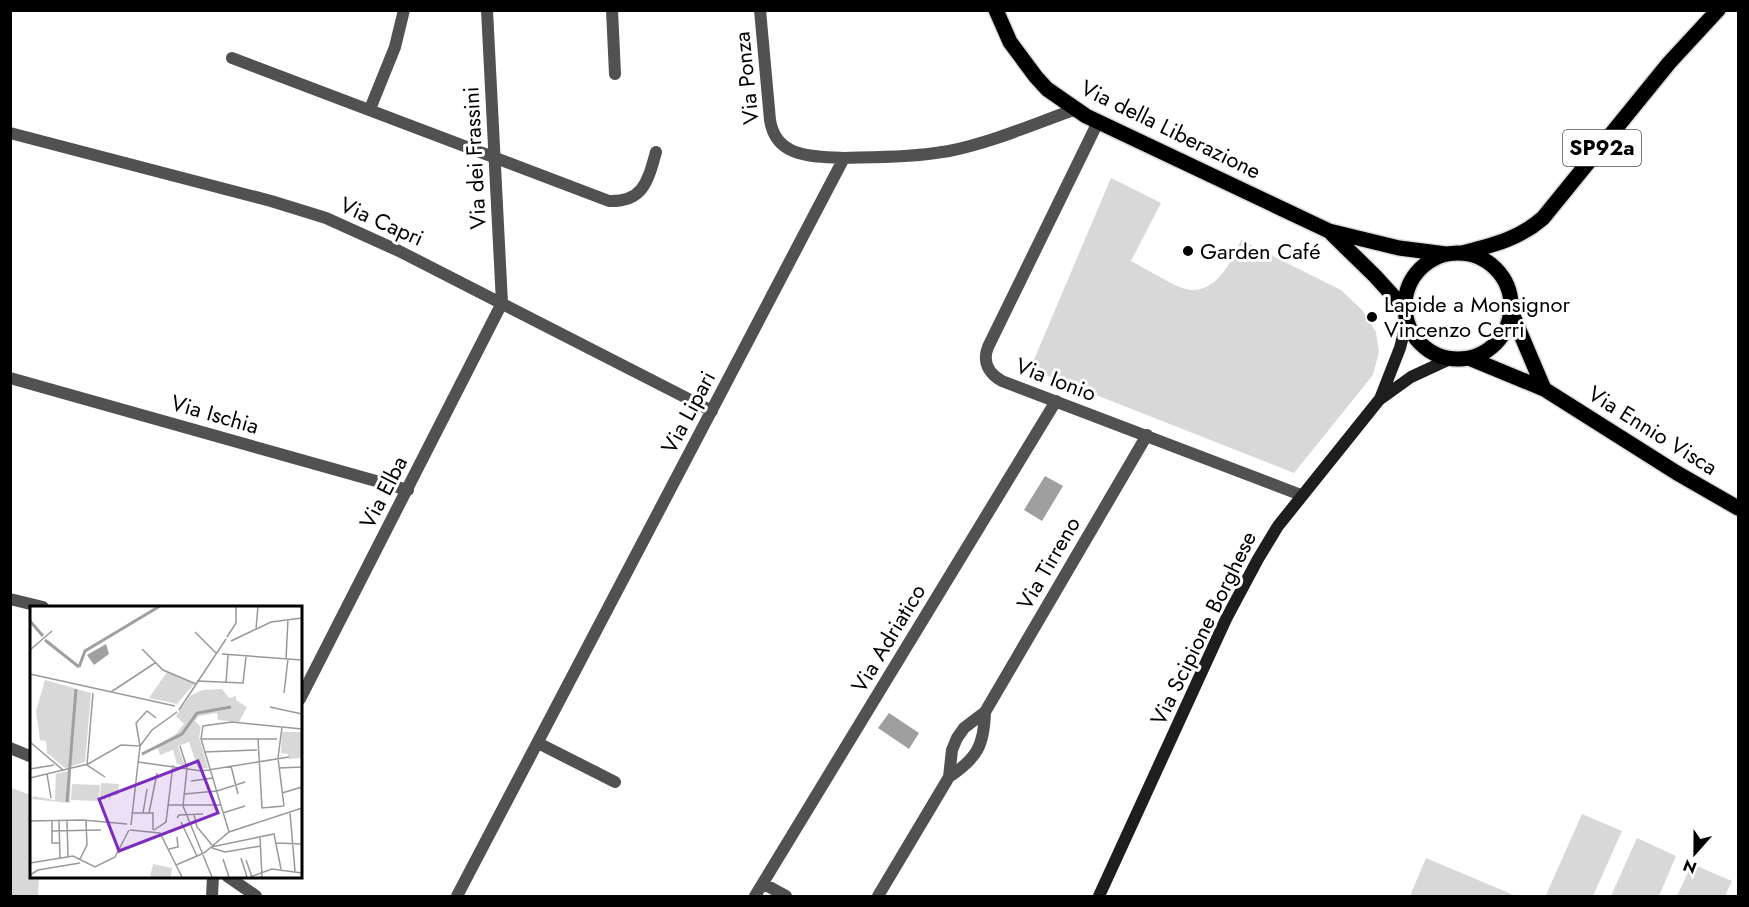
<svg xmlns="http://www.w3.org/2000/svg" width="1749" height="907" font-family="Jost,sans-serif">
<rect width="100%" height="100%" fill="#fff"/>
<!-- green -->
<path fill="#d8d8d8" d="M 1111,178 L 1161,203 L 1131,261 C 1143,267 1175,287 1186,289 C 1215,296 1232,261 1241,240 L 1341,290 L 1362,310 L 1376,332 L 1379,352 L 1373,375 L 1294,473 L 1030,369 Z
M 11,788 L 31,795 L 32,876 L 39,876 L 38,896 L 11,896 Z
M 1582,814 L 1622,831 L 1593,896 L 1549,896 L 1546,895 Z
M 1637,838 L 1676,856 L 1659,896 L 1611,896 Z
M 1426,858 L 1516,896 L 1410,896 Z
M 1692,864 L 1732,881 L 1725,896 L 1677,896 Z"/>
<!-- water -->
<path fill="#9f9f9f" d="M 1045,476 L 1063,486 L 1042,521 L 1024,510 Z
M 889,713 L 919,733 L 909,749 L 878,728 Z"/>
<g fill="none" stroke-linecap="round" stroke-linejoin="round">
<!-- primary casing -->
<g stroke="#dbdbdb" stroke-width="18">
<path id="primary" d="M 996,10 L 1010,42 L 1036,77 L 1047,89 L 1086,116 L 1329,231 L 1399,248 L 1446,254
M 1331,233 L 1375,276 L 1406,310
M 1462,253 C 1493,245 1519,239 1543,218 L 1669,63 L 1718,10
M1405 306a53 53 0 1 1 106 0a53 53 0 1 1-106 0Z
M 1511,311 L 1544,389
M 1469,358 L 1544,389 L 1677,473 L 1738,508"/>
</g>
<!-- street -->
<path stroke="#515151" stroke-width="12" d="M 612,10 L 615,74
M 760,10 L 770,120 C 776,159 814,156 844,158
M 232,58 L 609,201 C 644,202 648,180 656,152
M 370,109 L 395,47 L 404,10
M 1098,122 L 988,347 C 982,362 989,374 1002,381 L 1301,495
M 10,133 L 271,201 L 326,218 L 399,251 L 712,411
M 10,378 L 408,490
M 10,599 L 43,607
M 300,699 L 502,303 L 487,10
M 538,743 L 615,782
M 10,748 L 32,757
M 949,777 C 977,758 984,746 985,712 L 1147,435
M 227,876 L 256,896
M 764,884 L 786,896
M 212,896 L 213,876
M 457,896 L 844,158 C 879,157 915,157 949,151 C 993,142 1034,124 1076,109
M 755,896 L 1056,401
M 878,896 L 949,777 L 952,750 L 957,738 L 964,728 L 985,712"/>
<!-- secondary -->
<path stroke="#1e1e1e" stroke-width="12" d="M 1380,399 L 1400,348 L 1407,320
M 1099,896 L 1226,619 L 1258,559 L 1278,526 L 1379,400 L 1411,377 L 1452,358"/>
<!-- primary -->
<use href="#primary" stroke="#000" stroke-width="15"/>
</g>
<!-- markers -->
<g fill="#000" stroke="#fff" stroke-width="2">
<circle cx="1188" cy="251" r="6"/>
<circle cx="1372" cy="317" r="6"/>
</g>
<g text-anchor="middle" dominant-baseline="central" stroke-width="6" stroke-linejoin="round" paint-order="stroke">
<!-- shield labels -->
<rect fill="#fff" stroke="#4c4c4c" stroke-width="1.5" x="1563" y="130" width="78" height="36" rx="4.5"/>
<g font-size="21" font-weight="bold" fill="#000">
<text x="1602" y="148">SP92a</text>
</g>
<!-- street labels -->
<g font-size="22" fill="#000" stroke="#fff">
<text transform="translate(746 78) rotate(-96)">Via Ponza</text>
<text transform="translate(1171 129) rotate(26)">Via della Liberazione</text>
<text transform="translate(474 158) rotate(-93)">Via dei Frassini</text>
<text transform="translate(382 221) rotate(24)">Via Capri</text>
<text transform="translate(1056 379) rotate(21)">Via Ionio</text>
<text transform="translate(688 412) rotate(-62)">Via Lipari</text>
<text transform="translate(215 414) rotate(16)">Via Ischia</text>
<text transform="translate(1653 430) rotate(32)">Via Ennio Visca</text>
<text transform="translate(383 492) rotate(-63)">Via Elba</text>
<text transform="translate(1048 563) rotate(-60)">Via Tirreno</text>
<text transform="translate(1203 628) rotate(-64)">Via Scipione Borghese</text>
<text transform="translate(888 638) rotate(-59)">Via Adriatico</text>
</g>
<!-- poi labels -->
<g font-size="22" fill="#000" stroke="#fff" text-anchor="start">
<text x="1200" y="251">Garden Café</text>
<text x="1384" y="304">Lapide a Monsignor<tspan x="1384" dy="25">Vincenzo Cerri</tspan></text>
</g>
</g>
<!-- overview -->
<g transform="translate(30 606)">
<rect width="272" height="272" fill="#fff"/>
<path d="M 137,66 L 164,78 L 147,98 L 119,92 ZM 15,74 L 61,87 L 55,156 L 35,162 L 17,147 L 16,135 L 10,134 L 6,105 ZM 192,83 L 199,92 L 206,90 L 206,94 L 217,101 L 209,116 L 188,114 L 187,107 L 169,110 L 165,115 L 171,121 L 169,131 L 178,162 L 168,162 L 159,136 L 148,140 L 155,160 L 147,158 L 143,144 L 130,149 L 128,142 L 109,150 L 146,128 L 154,118 L 146,110 L 160,90 L 172,84 ZM 252,126 L 271,126 L 271,152 L 259,153 L 258,148 L 251,147 ZM 41,164 L 40,197 L 1,193 L 4,190 L 25,194 L 26,168 ZM 71,177 L 89,178 L 88,189 L 81,189 L 80,195 L 78,189 L 74,195 L 74,189 L 70,194 ZM 42,178 L 70,179 L 69,195 L 41,194 ZM 123,258 L 142,262 L 141,271 L 120,271 Z" fill="#d8d8d8"/>
<path d="M 76,38 L 79,48 L 64,59 L 57,49 Z" fill="#9f9f9f"/>
<path fill="none" stroke="#9f9f9f" stroke-width="3" d="M 0,15 L 13,30M 15,34 L 49,61M 49,61 L 55,45 L 130,0M 112,148 L 152,128 L 167,107 L 201,101M 37,196 L 46,83"/>
<path fill="none" stroke="#999" stroke-width="1.5" d="M 226,23 L 228,0M 165,26 L 186,47M 197,31 L 206,17 L 206,0M 201,35 L 241,16 L 272,12M 112,43 L 133,64 L 166,78M 0,44 L 22,25M 192,48 L 272,54M 256,53 L 258,13M 0,68 L 145,100M 167,75 L 213,77 L 216,51M 196,77 L 198,49M 81,86 L 125,57M 63,87 L 57,159 L 75,171M 254,87 L 258,53M 240,101 L 272,108M 149,104 L 196,33M 252,121 L 248,152 L 254,200M 171,133 L 247,133M 228,133 L 232,202 L 254,200M 0,136 L 33,164M 150,140 L 157,162 L 153,200 L 182,271M 174,146 L 227,144M 108,156 L 172,165 L 259,151M 201,160 L 208,188M 249,162 L 272,161M 0,163 L 24,159M 17,168 L 21,192M 0,172 L 58,158 L 91,139 L 110,140 L 106,117 L 117,105 L 126,112M 161,175 L 183,172M 252,187 L 272,181M 154,188 L 187,185 L 215,176M 138,199 L 191,199M 103,207 L 123,207 L 123,224M 113,207 L 117,183M 119,207 L 127,167M 193,207 L 215,200M 260,207 L 265,265M 164,209 L 167,221 L 182,239M 147,212 L 149,209 L 173,208M 22,214 L 22,237 L 29,237M 0,215 L 53,214 L 97,218M 29,215 L 30,252M 37,215 L 38,251M 151,216 L 167,250M 101,219 L 110,140 L 122,124 L 147,106M 100,224 L 130,227 L 152,271M 124,224 L 136,216 L 143,159M 22,225 L 71,224M 199,226 L 171,133 L 173,120 L 202,116 L 272,123M 230,231 L 232,271M 246,237 L 272,238M 181,241 L 244,228 L 251,263M 182,242 L 195,246 L 231,240M 139,243 L 148,241 L 147,231M 211,252 L 217,271M 50,253 L 57,239 L 56,215M 193,253 L 199,271M 216,254 L 222,271M 0,257 L 43,250 L 65,261 L 85,251 L 99,224M 146,259 L 174,247 L 199,226 L 272,202M 0,269 L 8,264 L 50,257M 220,271 L 242,263 L 272,267"/>
<path fill="#7b2cbf" fill-opacity="0.15" stroke="#7b2cbf" stroke-width="3" d="M 168,155 L 188,207 L 89,245 L 69,193 Z"/>
<rect width="272" height="272" fill="none" stroke="#000" stroke-width="3"/>
</g>
<!-- border -->
<rect width="1749" height="907" fill="none" stroke="#000000" stroke-width="24"/>
<!-- north arrow -->
<g transform="translate(1695 853) rotate(201)" stroke="#ffffff" stroke-width="4.5" paint-order="stroke">
<path d="M0-4.5L10 22L0 15L-10 22Z" fill="#000000"/>
<text y="-9" font-size="16" font-weight="bold" text-anchor="middle" fill="#000000">N</text>
</g>
</svg>
